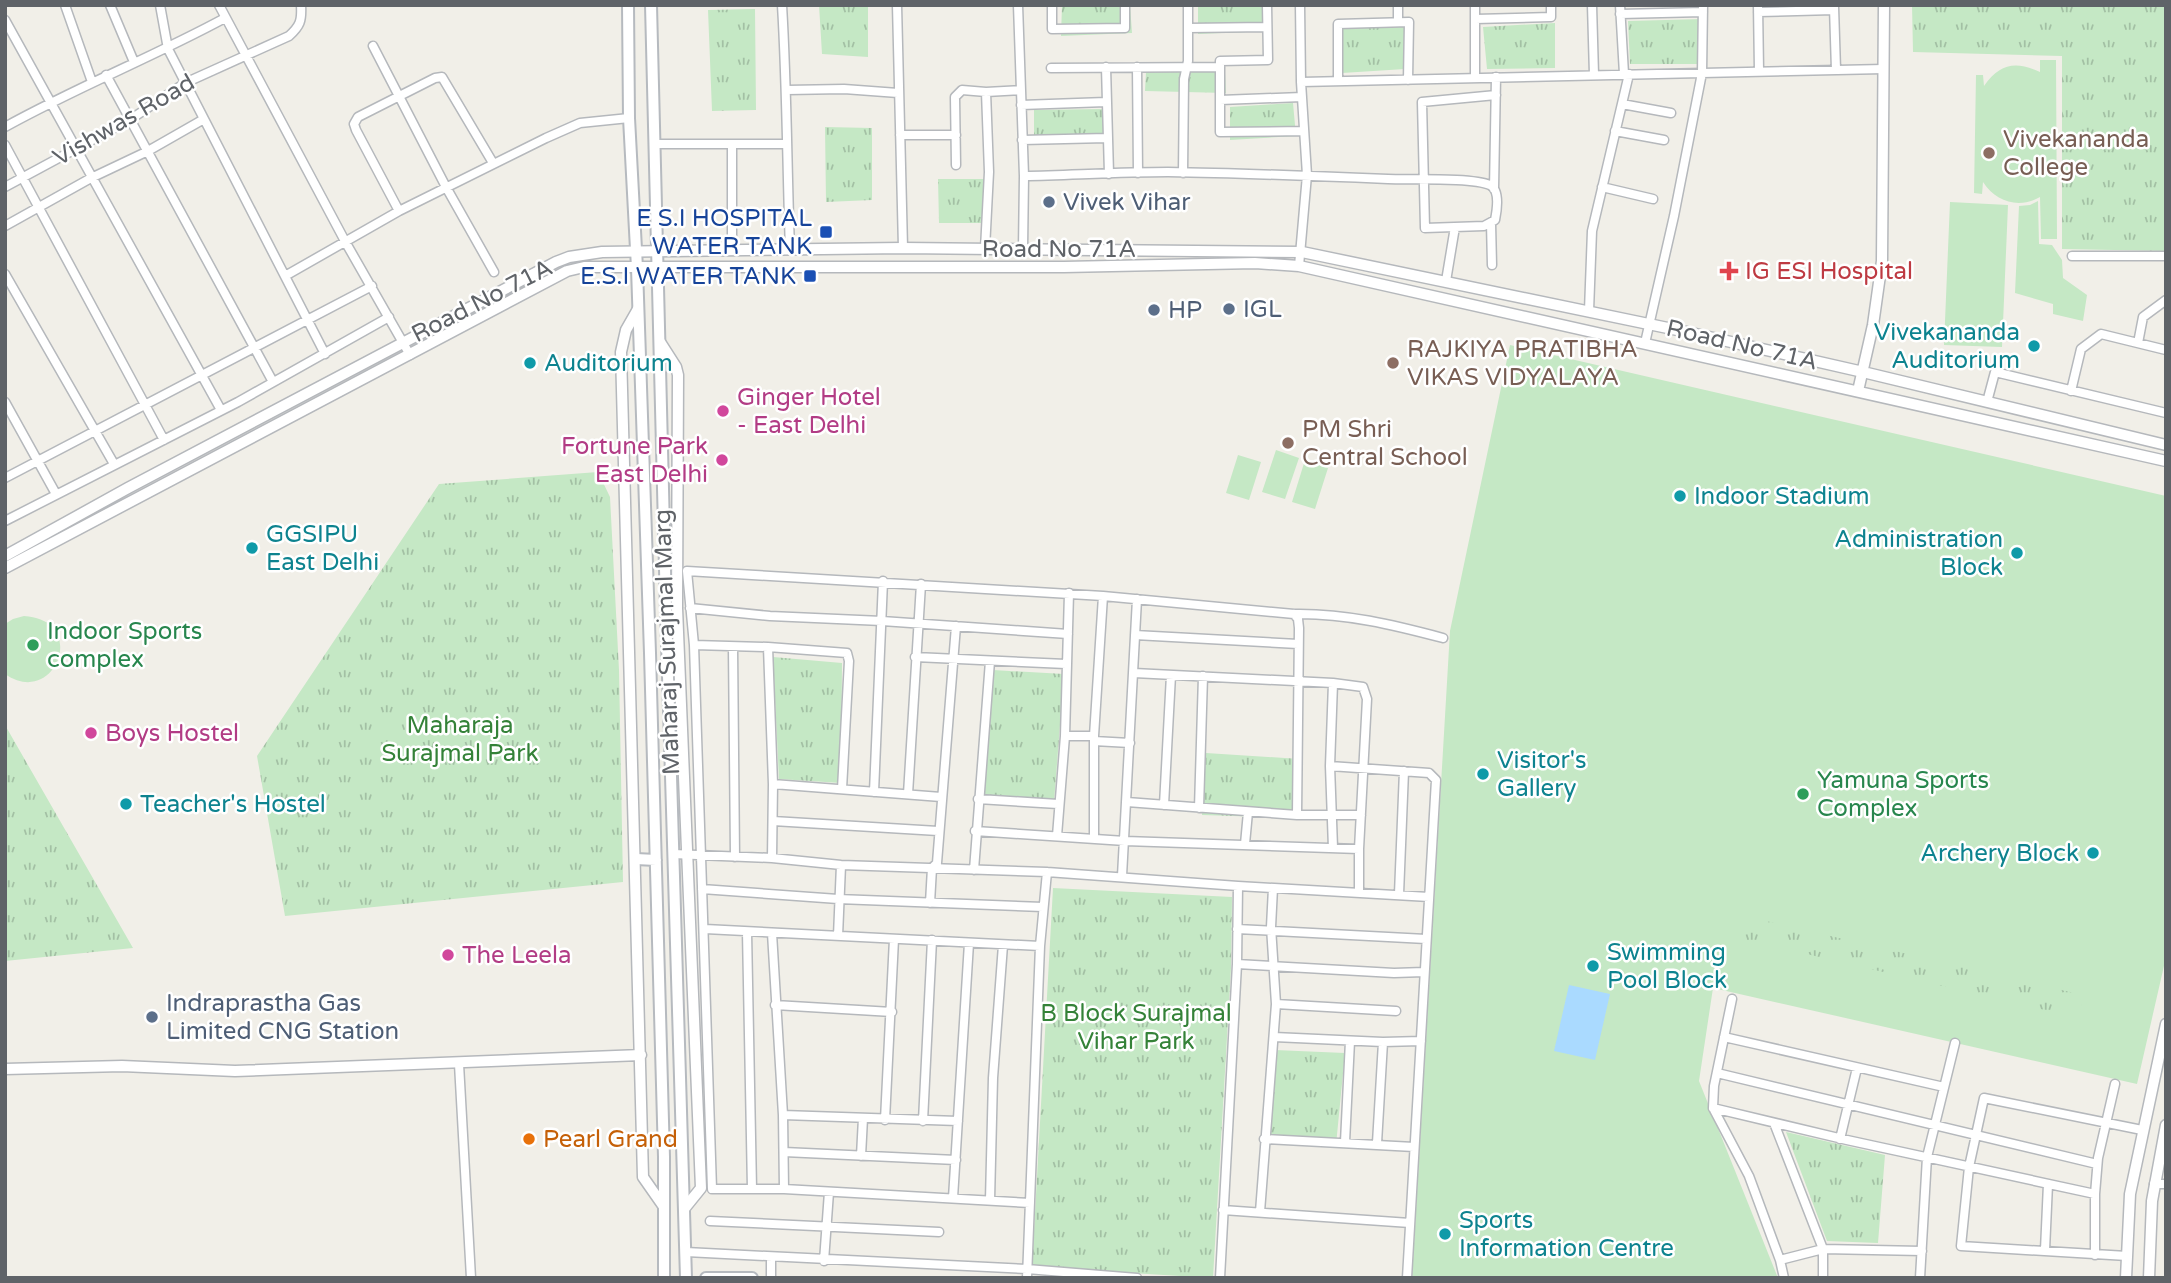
<svg xmlns="http://www.w3.org/2000/svg" width="2171" height="1283" font-family="'Varela Round',sans-serif">
<defs>
<pattern id="park-tufts" width="24" height="20" patternUnits="userSpaceOnUse" patternTransform="scale(1.75)"><rect width="24" height="20" fill="#c5e8c5"/><path d="M3 7l-1-3M5 7V3M7 7l1-3M15 17l-1-3M17 17v-4M19 17l1-3" fill="none" stroke="#a3c0a4"/></pattern>
</defs>
<rect width="100%" height="100%" fill="#f1efe8"/>
<!-- grass -->
<path fill="#c5e8c5" d="M 2040,60 L 2056,60 L 2057,239 L 2041,239 L 2040,197 C 2019,209 1996,202 1983,182 L 1982,194 L 1974,193 L 1976,75 L 1983,75 L 1984,86 C 2000,63 2016,61 2040,72 Z
M 2038,201 L 2039,244 L 2052,245 L 2062,260 L 2063,278 L 2087,295 L 2083,321 L 2053,314 L 2053,304 L 2015,293 L 2019,206 L 2030,205 Z
M 1950,202 L 2008,205 L 2002,347 L 1944,345 Z
M 1510,345 L 2166,496 L 2166,957 L 2137,1084 L 1713,988 L 1699,1081 L 1778,1278 L 1412,1278 L 1450,631 Z
M 1276,450 L 1299,458 L 1285,499 L 1262,492 Z
M 1238,455 L 1261,462 L 1249,500 L 1226,493 Z
M 1305,460 L 1328,468 L 1315,509 L 1292,502 Z
M 24,616 C 90,620 55,709 5,674 L 5,624 L 13,619 Z"/>
<!-- park -->
<path fill="url(#park-tufts)" d="M 819,5 L 868,6 L 868,57 L 822,54 Z
M 1062,5 L 1130,5 L 1132,33 L 1061,36 Z
M 1198,5 L 1271,5 L 1271,31 L 1198,34 Z
M 1912,5 L 2166,5 L 2166,251 L 2062,249 L 2062,56 L 1913,52 Z
M 755,9 L 756,110 L 712,111 L 708,10 Z
M 1703,19 L 1703,64 L 1630,64 L 1628,21 Z
M 1555,23 L 1555,68 L 1487,69 L 1483,27 Z
M 1405,27 L 1405,69 L 1342,73 L 1342,28 Z
M 1146,72 L 1225,72 L 1226,93 L 1145,91 Z
M 1293,103 L 1296,136 L 1230,140 L 1230,107 Z
M 1103,109 L 1103,142 L 1034,142 L 1034,110 Z
M 825,127 L 872,128 L 872,200 L 826,202 Z
M 938,179 L 984,179 L 985,223 L 939,223 Z
M 598,472 L 610,497 L 619,670 L 623,882 L 285,916 L 257,756 L 439,484 Z
M 773,657 L 842,663 L 841,783 L 779,779 Z
M 993,670 L 1064,674 L 1054,802 L 983,795 Z
M 5,725 L 133,948 L 5,961 Z
M 1206,753 L 1300,759 L 1295,818 L 1202,815 Z
M 1053,888 L 1232,897 L 1231,968 L 1213,1278 L 1032,1267 Z
M 1753,918 L 2083,995 L 2079,1018 L 1743,939 Z
M 1275,1050 L 1345,1053 L 1336,1145 L 1268,1143 Z
M 1786,1132 L 1885,1155 L 1878,1243 L 1827,1241 Z"/>
<!-- water -->
<path fill="#aadaff" d="M 1569,985 L 1610,994 L 1595,1060 L 1554,1051 Z"/>
<g fill="none" stroke-linecap="round" stroke-linejoin="round">
<!-- minor casing -->
<g stroke="#b5b8bc" stroke-width="11">
<path id="minor" d="M 65,5 L 92,82
M 110,5 L 134,62
M 160,5 L 168,49 L 325,354
M 219,5 L 346,243 L 410,355
M 782,5 C 787,87 787,168 790,249
M 897,5 L 903,248
M 1018,5 L 1024,176 L 1023,249
M 1052,5 L 1052,29 L 1125,28 L 1125,5
M 1475,5 L 1475,78
M 1592,5 L 1594,75
M 1620,5 L 1624,74
M 1758,5 L 1759,71
M 1834,7 L 1836,70
M 1758,12 L 1834,10
M 1620,14 L 1703,12
M 1475,19 L 1551,17 L 1551,5
M 5,20 L 221,410
M 1398,22 L 1398,5
M 1188,28 L 1267,27
M 373,46 L 446,187 L 494,272
M 1106,67 L 1109,174
M 1137,67 L 1138,173
M 1220,67 L 1220,132 L 1304,131
M 1051,68 L 1220,67 L 1220,61 L 1268,60 L 1267,5
M 106,75 L 273,382
M 1338,81 L 1338,24 L 1409,22 L 1408,80
M 1301,82 L 1884,69
M 787,90 L 844,89 L 898,93
M 1220,100 L 1302,97
M 1622,104 L 1671,113
M 1021,105 L 1106,102
M 5,127 C 77,87 153,57 225,18
M 1615,131 L 1664,140
M 900,135 L 956,135
M 1022,140 L 1107,138
M 655,144 L 786,144
M 732,144 L 732,249
M 5,145 L 164,440
M 956,165 L 955,97 L 962,90 L 986,92 L 1021,90
M 1183,173 L 1184,79 L 1188,61 L 1188,5
M 1024,176 C 1072,175 1120,172 1168,172 C 1242,173 1315,176 1388,179 C 1410,180 1472,177 1490,185 C 1500,190 1497,210 1495,220 L 1484,226 L 1425,228 L 1422,102 L 1496,95
M 5,187 L 131,119 L 185,83 L 289,36 C 300,26 302,21 301,5
M 1602,187 L 1653,199
M 1494,189 L 1496,77
M 399,211 L 356,130 L 354,124 L 358,117 L 435,78 L 442,77 L 493,163
M 1491,223 L 1492,265
M 5,226 L 91,178 L 148,151 L 204,119
M 985,249 L 989,172 L 986,92
M 2072,256 L 2166,256
M 1299,266 L 1307,175 L 1301,82 L 1300,5
M 5,274 L 114,464
M 285,276 L 399,211 L 546,138 L 580,123 L 629,118
M 1446,281 L 1455,227
M 1589,311 L 1592,231 L 1629,74
M 1645,343 L 1674,216 L 1702,73 L 1703,5
M 2138,343 L 2143,317 L 2166,300
M 2071,391 L 2081,349 L 2101,334 L 2166,350
M 5,402 L 56,494
M 1987,402 L 1995,372 L 2166,413
M 5,478 L 372,286
M 5,521 L 238,402 L 389,317
M 690,608 L 770,616 L 882,621 L 1068,634
M 1294,614 L 1298,619 L 1299,628 L 1297,815
M 1135,635 L 1298,644
M 694,645 L 768,647 L 847,653 L 849,661 L 842,789
M 733,647 L 735,857
M 768,647 L 773,784 L 772,858
M 915,657 L 1066,664
M 1134,673 L 1333,683 L 1363,687 L 1367,699 L 1359,849 L 1359,892
M 1065,736 L 1094,736
M 1094,741 L 1130,743
M 1330,766 L 1429,773 L 1436,780 L 1407,1278
M 773,784 L 941,797
M 874,792 L 883,581
M 908,794 L 921,584
M 978,799 L 1058,804
M 1127,802 L 1297,815 L 1361,815
M 1164,805 L 1171,675
M 1199,808 L 1203,676
M 773,821 L 938,831
M 975,831 L 1125,841 L 1359,849
M 1057,836 L 1065,736 L 1069,593
M 1094,839 L 1094,736 L 1103,596
M 1245,844 L 1248,812
M 1333,848 L 1330,766 L 1333,683
M 673,854 L 772,858 L 841,865 L 1047,872 L 1238,886 L 1429,897
M 974,870 L 990,661
M 1122,876 L 1137,599
M 702,889 L 838,899 L 1043,907
M 1399,894 L 1404,771
M 930,903 L 932,868 L 937,863 L 956,626
M 705,929 L 1040,946
M 1237,929 L 1426,939
M 747,932 L 752,1189
M 772,933 L 783,1115 L 784,1189
M 838,936 L 841,865
M 1237,964 L 1394,973 L 1424,972
M 1732,999 L 1714,1086 L 1713,1108 L 1749,1176 L 1780,1260 L 1784,1278
M 1276,1004 L 1396,1011
M 775,1005 L 892,1012
M 1274,1037 L 1383,1042 L 1421,1041
M 1724,1037 L 1944,1087
M 459,1064 L 471,1278
M 1717,1073 L 2097,1164
M 1713,1108 L 1847,1140 L 2095,1194
M 783,1115 L 958,1121
M 885,1120 L 894,939
M 923,1121 L 932,940
M 1774,1123 L 1823,1249 L 1823,1278
M 1264,1139 L 1414,1147
M 1840,1139 L 1857,1068
M 1345,1142 L 1350,1041
M 1377,1143 L 1383,1042
M 784,1152 L 956,1160
M 861,1156 L 863,1118
M 2154,1184 L 2166,1184
M 953,1198 L 969,943
M 990,1200 L 993,1078 L 1003,945
M 1030,1203 L 784,1189 L 712,1189 L 694,645 L 687,571 L 1103,596 L 1294,614 C 1345,613 1394,625 1443,638
M 1223,1210 L 1410,1223
M 1260,1212 L 1276,1004 L 1271,927 L 1273,888
M 710,1221 L 939,1232
M 2045,1250 L 2048,1184
M 686,1252 L 1027,1269 L 1137,1278
M 2095,1255 L 2095,1194 L 2098,1158 L 2115,1084
M 2127,1256 L 1961,1246 L 1969,1167 L 1984,1098 L 2142,1130
M 1780,1260 L 1823,1249 L 1922,1251
M 824,1261 L 829,1192
M 771,1278 L 771,1257
M 1027,1278 L 1040,946 L 1047,872
M 1220,1278 L 1237,964 L 1238,886
M 1920,1278 L 1927,1157 L 1955,1043"/>
</g>
<!-- tertiary casing -->
<g stroke="#b5b8bc" stroke-width="13">
<path id="tertiary" d="M 638,309 L 626,330 L 621,352 L 643,1177 L 664,1207
M 660,342 L 676,367 L 678,375 L 677,608 L 701,1188 L 684,1209
M 1858,391 L 1873,325 L 1882,261 L 1884,5
M 5,556 L 128,488 L 556,262 L 569,257 L 602,252 L 903,248 L 1302,252 L 1687,332 L 1863,372 L 2166,445
M 5,568 L 567,271 L 584,267 L 1064,267 L 1255,263 L 1299,266 L 2166,461
M 5,1069 L 122,1066 L 235,1071 L 641,1055
M 2126,1278 L 2130,1194 L 2166,1024
M 2149,1278 L 2152,1201 L 2166,1125"/>
</g>
<!-- secondary casing -->
<g stroke="#b6babf" stroke-width="14">
<path id="secondary" d="M 628,5 L 629,118 L 637,268 L 650,653 L 664,1157 L 664,1278
M 651,5 L 666,609 L 686,1278
M 636,859 L 656,860
M 706,1278 L 752,1278"/>
</g>
<!-- minor -->
<use href="#minor" stroke="#fff" stroke-width="8"/>
<!-- tertiary -->
<use href="#tertiary" stroke="#fff" stroke-width="10"/>
<!-- secondary -->
<use href="#secondary" stroke="#fff" stroke-width="10"/>
</g>
<!-- markers -->
<g fill="#8d6e63" stroke="#fff" stroke-width="2.5">
<circle cx="1989" cy="153" r="7"/>
<circle cx="1393" cy="363" r="7"/>
<circle cx="1288" cy="443" r="7"/>
</g>
<g fill="#5c6f8a" stroke="#fff" stroke-width="2.5">
<circle cx="1049" cy="202" r="7"/>
<circle cx="1229" cy="309" r="7"/>
<circle cx="1154" cy="310" r="7"/>
<circle cx="152" cy="1017" r="7"/>
</g>
<g fill="#1a4fb4" stroke="#fff" stroke-width="2.5">
<rect x="819" y="225" width="14" height="14" rx="3.5"/>
<rect x="803" y="269" width="14" height="14" rx="3.5"/>
</g>
<path fill="#e0444e" stroke="#fff" stroke-width="2.5" d="M1725.5 260.5h7v7h7v7h-7v7h-7v-7h-7v-7h7z"/>
<g fill="#0f9aa8" stroke="#fff" stroke-width="2.5">
<circle cx="2034" cy="346" r="7"/>
<circle cx="530" cy="363" r="7"/>
<circle cx="1680" cy="496" r="7"/>
<circle cx="252" cy="548" r="7"/>
<circle cx="2017" cy="553" r="7"/>
<circle cx="1483" cy="774" r="7"/>
<circle cx="126" cy="804" r="7"/>
<circle cx="2093" cy="853" r="7"/>
<circle cx="1593" cy="966" r="7"/>
<circle cx="1445" cy="1234" r="7"/>
</g>
<g fill="#d1479c" stroke="#fff" stroke-width="2.5">
<circle cx="723" cy="411" r="7"/>
<circle cx="722" cy="460" r="7"/>
<circle cx="91" cy="733" r="7"/>
<circle cx="448" cy="955" r="7"/>
</g>
<g fill="#2e9e5b" stroke="#fff" stroke-width="2.5">
<circle cx="33" cy="645" r="7"/>
<circle cx="1803" cy="794" r="7"/>
</g>
<circle fill="#e8710a" stroke="#fff" stroke-width="2.5" cx="529" cy="1139" r="7"/>
<g text-anchor="middle" dominant-baseline="central" stroke-width="5" stroke-linejoin="round" paint-order="stroke">
<!-- street labels -->
<g font-size="24" fill="#5f6368" stroke="#fff">
<text transform="translate(124 120) rotate(-30)">Vishwas Road</text>
<text x="1059" y="249">Road No 71A</text>
<text transform="translate(482 301) rotate(-27)">Road No 71A</text>
<text transform="translate(1742 345) rotate(13)">Road No 71A</text>
<text transform="translate(667 642) rotate(-92)">Maharaj Surajmal Marg</text>
</g>
<!-- education labels -->
<g font-size="24" fill="#785e54" stroke="#fff" text-anchor="start">
<text x="2003" y="139">Vivekananda<tspan x="2003" dy="28">College</tspan></text>
<text x="1407" y="349">RAJKIYA PRATIBHA<tspan x="1407" dy="28">VIKAS VIDYALAYA</tspan></text>
<text x="1302" y="429">PM Shri<tspan x="1302" dy="28">Central School</tspan></text>
</g>
<!-- service labels -->
<g font-size="24" fill="#4e5e75" stroke="#fff" text-anchor="start">
<text x="1063" y="202">Vivek Vihar</text>
<text x="1243" y="309">IGL</text>
<text x="1168" y="310">HP</text>
<text x="166" y="1003">Indraprastha Gas<tspan x="166" dy="28">Limited CNG Station</tspan></text>
</g>
<!-- transit labels -->
<g font-size="24" fill="#164399" stroke="#fff" text-anchor="end">
<text x="812" y="218">E S.I HOSPITAL<tspan x="812" dy="28">WATER TANK</tspan></text>
<text x="796" y="276">E.S.I WATER TANK</text>
</g>
<!-- health labels -->
<g font-size="24" fill="#be3a42" stroke="#fff" text-anchor="start">
<text x="1745" y="271">IG ESI Hospital</text>
</g>
<!-- culture labels -->
<g font-size="24" fill="#0d838f" stroke="#fff" text-anchor="start">
<text x="2020" y="332" text-anchor="end">Vivekananda<tspan x="2020" dy="28">Auditorium</tspan></text>
<text x="544" y="363">Auditorium</text>
<text x="1694" y="496">Indoor Stadium</text>
<text x="266" y="534">GGSIPU<tspan x="266" dy="28">East Delhi</tspan></text>
<text x="2003" y="539" text-anchor="end">Administration<tspan x="2003" dy="28">Block</tspan></text>
<text x="1497" y="760">Visitor's<tspan x="1497" dy="28">Gallery</tspan></text>
<text x="140" y="804">Teacher's Hostel</text>
<text x="2079" y="853" text-anchor="end">Archery Block</text>
<text x="1607" y="952">Swimming<tspan x="1607" dy="28">Pool Block</tspan></text>
<text x="1459" y="1220">Sports<tspan x="1459" dy="28">Information Centre</tspan></text>
</g>
<!-- hotel labels -->
<g font-size="24" fill="#b23c85" stroke="#fff" text-anchor="start">
<text x="737" y="397">Ginger Hotel<tspan x="737" dy="28">- East Delhi</tspan></text>
<text x="708" y="446" text-anchor="end">Fortune Park<tspan x="708" dy="28">East Delhi</tspan></text>
<text x="105" y="733">Boys Hostel</text>
<text x="462" y="955">The Leela</text>
</g>
<!-- leisure labels -->
<g font-size="24" fill="#27864d" stroke="#fff" text-anchor="start">
<text x="47" y="631">Indoor Sports<tspan x="47" dy="28">complex</tspan></text>
<text x="1817" y="780">Yamuna Sports<tspan x="1817" dy="28">Complex</tspan></text>
</g>
<!-- park labels -->
<g font-size="24" fill="#348238" stroke="#fff">
<text x="460" y="725">Maharaja<tspan x="460" dy="28">Surajmal Park</tspan></text>
<text x="1136" y="1013">B Block Surajmal<tspan x="1136" dy="28">Vihar Park</tspan></text>
</g>
<!-- food labels -->
<g font-size="24" fill="#c56008" stroke="#fff" text-anchor="start">
<text x="543" y="1139">Pearl Grand</text>
</g>
</g>
<!-- border -->
<rect width="2171" height="1283" fill="none" stroke="#5f6368" stroke-width="14"/>
</svg>
